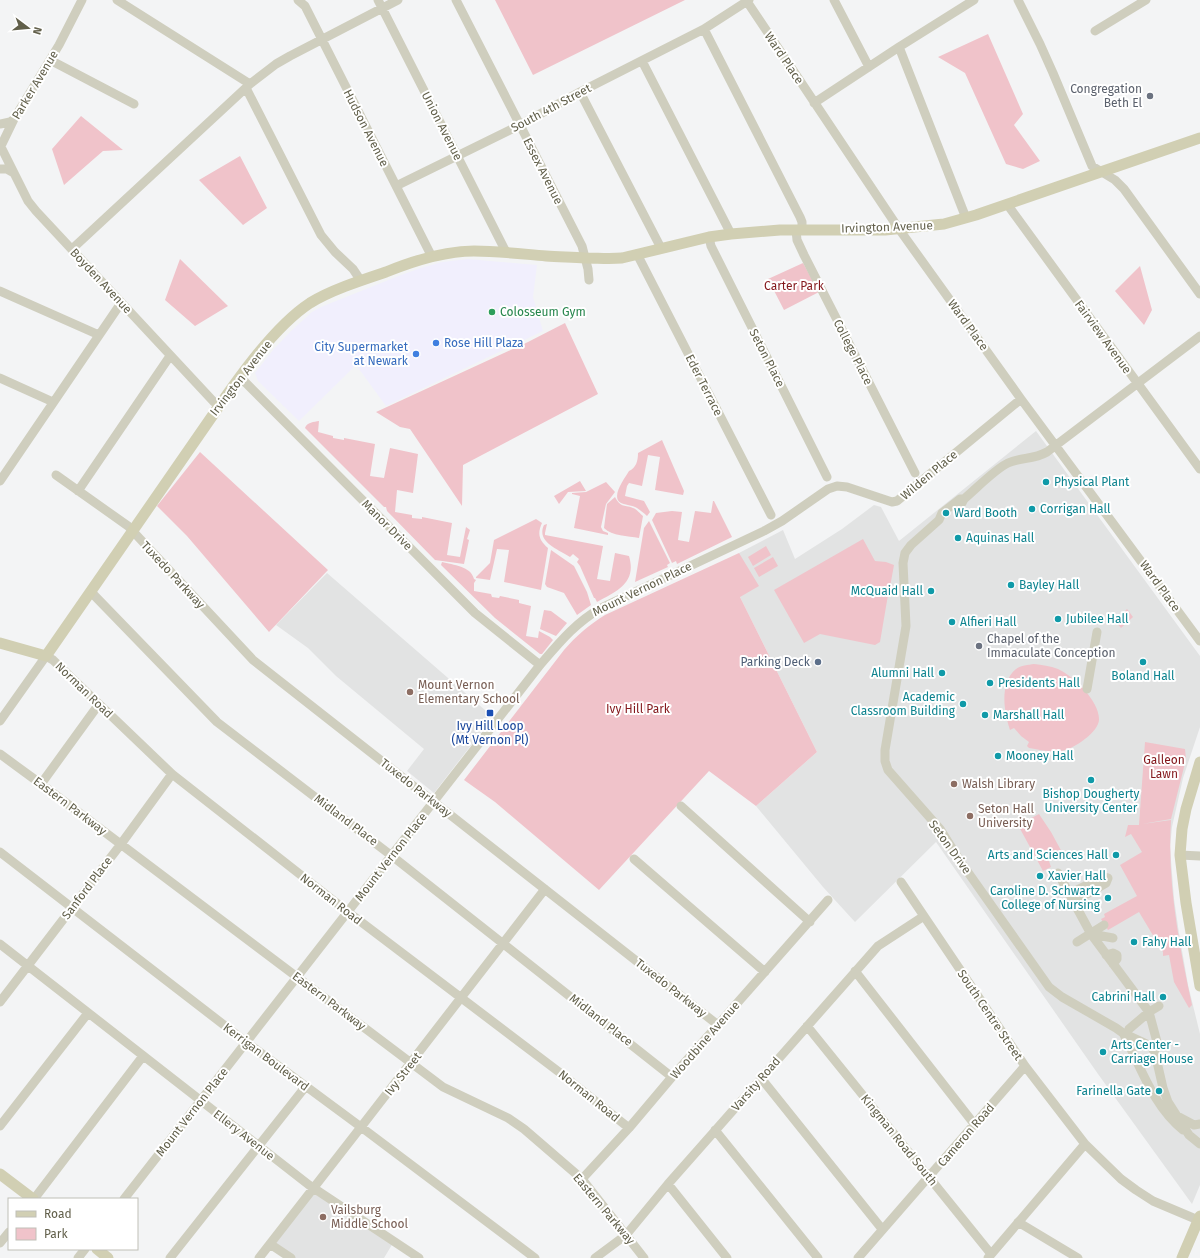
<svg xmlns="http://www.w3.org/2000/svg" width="1200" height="1258" font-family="'Fira Sans',sans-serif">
<rect width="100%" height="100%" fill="#f3f4f5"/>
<!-- commercial -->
<path fill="#f1effd" d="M 468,259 L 537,265 L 533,297 L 543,331 L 386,406 L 356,365 L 299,421 L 258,381 L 255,373 L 273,350 L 291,331 L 312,312 L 321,307 L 401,275 L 421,268 L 442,262 Z"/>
<!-- education -->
<path fill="#e2e3e3" d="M 1036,431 L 1200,656 L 1200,727 L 1183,778 L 1172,827 L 1170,847 L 1174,899 L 1179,933 L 1188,985 L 1200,1034 L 1200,1185 L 1192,1204 L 1098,1074 L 936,842 L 855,922 L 823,887 L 756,806 L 817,752 L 740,597 L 739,553 L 783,530 L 795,559 L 842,529 L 874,505 L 881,507 L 899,541 Z
M 327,573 L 493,717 L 434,793 L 407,771 L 424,749 L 336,676 L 308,648 L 276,625 Z
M 314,1191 L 393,1243 L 384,1258 L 294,1258 L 271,1243 Z"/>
<!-- green -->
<path fill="#f0c3ca" d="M 495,0 L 685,0 L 533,75 Z
M 988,34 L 1023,114 L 1014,125 L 1040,161 L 1023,169 L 1006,164 L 965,73 L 938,57 Z
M 81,116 L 123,150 L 103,151 L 64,185 L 52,149 Z
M 240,156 L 267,208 L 243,225 L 199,180 Z
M 180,259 L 228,306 L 195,326 L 165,300 Z
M 803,263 L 819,292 L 784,310 L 768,279 Z
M 1140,266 L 1152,310 L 1144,325 L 1115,291 Z
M 565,323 L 598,394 L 463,465 L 462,506 L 410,429 L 400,427 L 376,412 L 528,342 Z
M 319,421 L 318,432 L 333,436 L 333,438 L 344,440 L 344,438 L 375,444 L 370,476 L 384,478 L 390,448 L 418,454 L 413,493 L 397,490 L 395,512 L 412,515 L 412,518 L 422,519 L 422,517 L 452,523 L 447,555 L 460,557 L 466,527 L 470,530 L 467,539 L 469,540 L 464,564 L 435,560 L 387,511 L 386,507 L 384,507 L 305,428 C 307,422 314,422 319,421 Z
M 662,440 L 684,491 L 683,495 L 655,490 L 660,457 L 648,455 L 642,486 L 629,483 L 627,486 L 625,496 L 644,501 L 650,512 L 647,516 C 644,513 640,510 637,508 C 632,505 626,505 621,503 C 610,497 625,478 629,471 C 636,468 638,461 638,453 Z
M 200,452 L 328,570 L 269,632 L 187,536 L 157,506 Z
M 580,481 L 586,491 L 568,492 L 559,504 L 554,496 Z
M 606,482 L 615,492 L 606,504 L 601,527 L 603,531 L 608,533 L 608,535 L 574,528 L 580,496 L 572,494 L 572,493 L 586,492 Z
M 615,497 C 621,508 623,504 633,508 C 637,509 640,514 643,516 L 639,538 C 628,536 612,536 604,528 L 607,504 Z
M 713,501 L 714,501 L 732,537 L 677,564 L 676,561 L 672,563 L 652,520 L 656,513 L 672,511 L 682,512 L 678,540 L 689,542 L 695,511 L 711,513 Z
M 536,519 L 542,523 C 537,534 539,540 548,548 L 541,590 L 504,582 L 509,550 L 497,549 L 490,580 L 476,578 L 476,577 L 490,563 L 494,540 Z
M 649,521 L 670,563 L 667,565 L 668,567 L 635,582 L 644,528 Z
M 547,524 L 545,533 L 545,535 L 603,546 L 597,579 L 610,581 L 615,553 L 629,556 C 637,583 617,591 597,602 L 595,598 L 594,598 L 580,566 L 577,562 L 579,559 L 573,554 L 570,557 C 558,549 536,542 544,525 Z
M 863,539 L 875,561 L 886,562 L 894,565 L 890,587 L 893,592 L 888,595 L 880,642 L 875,645 L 820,634 L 804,643 L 774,590 Z
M 766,546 L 771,555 L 753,566 L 748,557 Z
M 551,550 L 574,566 L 587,592 L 591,605 L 577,615 L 564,593 L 547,587 L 545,584 Z
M 739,553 L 759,586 L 740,597 L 817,752 L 756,806 L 709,771 L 599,890 L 495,802 L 464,780 L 564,650 C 576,636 589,625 605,615 Z
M 773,557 L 778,566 L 759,577 L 754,568 Z
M 442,562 C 453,565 471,566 474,579 L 476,580 L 474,583 L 474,591 L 491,594 L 492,597 L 499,598 L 500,596 L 519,600 L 519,603 L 531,606 L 526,636 L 538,638 L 539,631 L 550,637 L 553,640 L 542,654 L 540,654 L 495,618 L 441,565 Z
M 1127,609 L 1133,617 L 1121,628 L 1115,621 Z
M 544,610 L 551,611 L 567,623 L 556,636 L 540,629 Z
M 1034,664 C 1042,665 1050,666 1058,669 C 1073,676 1100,701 1099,720 C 1098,732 1077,746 1066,750 C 1054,753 1040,750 1029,748 L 1027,746 L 1029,742 L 1021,736 L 1014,728 L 1010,730 C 1004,712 999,683 1016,669 C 1021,665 1028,665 1034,664 Z
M 1145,742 L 1185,749 L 1186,759 L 1171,819 L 1142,824 L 1171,820 C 1167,882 1179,945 1192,1005 L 1189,1008 L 1174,982 L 1169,955 L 1163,956 L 1163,952 L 1139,912 L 1108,930 L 1101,919 L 1105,917 L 1104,914 L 1137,896 L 1120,865 L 1142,852 L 1131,834 L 1125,837 L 1128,825 L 1139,825 Z
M 1039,814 L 1051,832 L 1063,854 L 1049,861 L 1051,867 L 1043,871 L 1018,825 Z"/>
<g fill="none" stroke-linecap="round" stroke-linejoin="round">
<!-- minor -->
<path stroke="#cfcebe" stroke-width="9" d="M 117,0 L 250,84
M 298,0 L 305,6 L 432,257
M 378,0 L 506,252
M 456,0 L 582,246 L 588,269 L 589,280
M 746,0 L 899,229 L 1021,399 L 1200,641
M 834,0 L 869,67
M 1018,0 L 1040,44 L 1053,73 L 1092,166 L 1115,180 L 1124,189 L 1200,294
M 704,29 L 800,217 L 802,222 L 802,230
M 1095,31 L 1146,0
M 899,47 L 966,218
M 50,60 L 134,104
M 642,61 L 731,234
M 246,88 L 321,235 L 335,252 L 353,269 L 361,281
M 580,92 L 661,248
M 814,103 L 899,47 L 974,0
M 0,124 L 10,122 L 14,119
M 0,145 L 28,201 L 36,211 L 213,401 L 219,406
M 0,148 L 14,119 L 59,45 L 82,0
M 0,169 L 7,169 L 14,173
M 396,186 L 520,125 L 580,92 L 704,29 L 749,0
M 1007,204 L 1200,469
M 796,230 L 797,240 L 804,255 L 915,473
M 709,237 L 711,246 L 827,477
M 72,249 L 250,84 L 276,64 L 290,56 L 398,0
M 637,254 L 771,515
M 0,291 L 99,335
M 240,377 L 475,613 L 540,665
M 0,378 L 53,402
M 56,475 L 128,526 L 253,660 L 718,1025
M 0,481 L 121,303
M 78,491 L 170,356
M 964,499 L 960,499 L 942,513 L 939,520 L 911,545 L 905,553 L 903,563 L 906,626 L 885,750 L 885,761 L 888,770 L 940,829 L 960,861 L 1049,987 L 1062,997 L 1116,1028 L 1123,1033 L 1151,1046 L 1155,1053 L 1163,1088 L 1168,1102 L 1189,1135 L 1200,1144
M 962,503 L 964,499 C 976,489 995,469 1008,463 C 1021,457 1033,460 1047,452 L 1200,336
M 91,592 L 217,722 L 392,856 L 672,1077
M 1087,689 L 1097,632
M 0,721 L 46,656 L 53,660 L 172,774 L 348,912 L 559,1072 L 629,1128
M 0,754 L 41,784 L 443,1087 L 508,1118 L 524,1129 L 582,1179 L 644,1258
M 41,784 L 99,704
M 681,806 L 810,922
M 0,852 L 246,1042 L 361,1127 L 535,1258
M 1180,855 L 1200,856
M 634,859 L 765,972
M 1058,873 L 1091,934 L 1149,1012 L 1157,1042
M 901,882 L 1025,1066 L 1085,1144 L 1121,1179 L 1136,1190 L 1153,1201 L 1198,1220
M 1069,894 L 1103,877 L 1108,878 L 1106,883 L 1073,902
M 1091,934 L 1113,938
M 1077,942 L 1104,925
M 0,944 L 309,1185 L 419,1258
M 1106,955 L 1113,953 L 1117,955 L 1117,959 L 1113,964
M 855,971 L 975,1125
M 0,1002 L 121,844 L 172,774
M 807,1026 L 991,1254
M 1129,1029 L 1149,1012 L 1159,1006
M 1123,1033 C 1141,1067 1153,1106 1183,1130
M 761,1078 L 882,1229
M 1179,1117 L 1194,1125 L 1200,1124
M 0,1126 L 88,1013
M 715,1130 L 818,1258
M 582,1179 L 629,1128 L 672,1077 L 828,900
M 668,1184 L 727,1258
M 34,1199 L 143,1056
M 124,1199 L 540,665 C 559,643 575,623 601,608 L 764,531 L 782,521 L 828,489 L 837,486 L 847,487 L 892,502 L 897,501 L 1021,399
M 1018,1222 L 1078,1258
M 0,1243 L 9,1232
M 270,1244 L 291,1258
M 78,1258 L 85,1249
M 170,1258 L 306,1086
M 259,1258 L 361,1127 L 545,889
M 595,1258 L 626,1235 L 668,1184 L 878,946 L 924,916
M 858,1258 L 1025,1066
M 988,1258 L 1085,1144"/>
<!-- major -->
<path stroke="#d1cfb3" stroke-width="11" d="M 0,643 L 46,656 L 215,412 C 239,377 275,326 310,303 C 331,290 362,280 386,272 C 413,261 444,251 474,251 C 498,251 522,254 546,256 C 559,257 572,257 585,258 C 598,258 609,259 622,258 L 709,237 L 731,234 L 780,230 L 885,230 L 944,224 L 976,215 L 1086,177 L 1200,138
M 1200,762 L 1186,809 L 1182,829 L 1180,855 L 1186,903 L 1200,986
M 0,1174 L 33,1199
M 97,1249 L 108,1258
M 1182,1258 L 1200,1216"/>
</g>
<!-- markers -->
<g fill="#6b7280" stroke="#fff" stroke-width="1.5">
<circle cx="1150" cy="96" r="4"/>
<circle cx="979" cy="646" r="4"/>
</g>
<circle fill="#2e9e5b" stroke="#fff" stroke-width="1.5" cx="492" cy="312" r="4"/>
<g fill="#3f7fe0" stroke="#fff" stroke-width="1.5">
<circle cx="436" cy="343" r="4"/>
<circle cx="416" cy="354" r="4"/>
</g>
<g fill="#0f9aa8" stroke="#fff" stroke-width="1.5">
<circle cx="1046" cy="482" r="4"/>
<circle cx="1032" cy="509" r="4"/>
<circle cx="946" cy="513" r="4"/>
<circle cx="958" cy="538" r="4"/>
<circle cx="1011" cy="585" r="4"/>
<circle cx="931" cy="591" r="4"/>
<circle cx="1058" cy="619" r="4"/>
<circle cx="952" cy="622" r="4"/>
<circle cx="1143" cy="662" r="4"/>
<circle cx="942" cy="673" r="4"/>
<circle cx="990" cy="683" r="4"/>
<circle cx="963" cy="704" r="4"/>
<circle cx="985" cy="715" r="4"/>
<circle cx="998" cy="756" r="4"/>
<circle cx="1091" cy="780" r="4"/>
<circle cx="1116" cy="855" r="4"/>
<circle cx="1040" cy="876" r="4"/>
<circle cx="1108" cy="898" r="4"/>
<circle cx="1134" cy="942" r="4"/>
<circle cx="1163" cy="997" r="4"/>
<circle cx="1103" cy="1052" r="4"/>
<circle cx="1159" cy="1091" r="4"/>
</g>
<circle fill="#5c6f8a" stroke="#fff" stroke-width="1.5" cx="818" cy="662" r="4"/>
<g fill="#8d6e63" stroke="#fff" stroke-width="1.5">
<circle cx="410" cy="692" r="4"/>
<circle cx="954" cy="784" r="4"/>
<circle cx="970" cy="816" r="4"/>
<circle cx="323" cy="1217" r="4"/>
</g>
<rect fill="#1a4fb4" stroke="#fff" stroke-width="1.5" x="486" y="709" width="8" height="8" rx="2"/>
<g text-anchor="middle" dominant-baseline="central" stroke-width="4" stroke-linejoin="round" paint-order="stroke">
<!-- street labels -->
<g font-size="12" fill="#615f4a" stroke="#fff">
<text transform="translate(784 58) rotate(56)">Ward Place</text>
<text transform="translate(35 85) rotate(-59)">Parker Avenue</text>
<text transform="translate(551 108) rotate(-28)">South 4th Street</text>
<text transform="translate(442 126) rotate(63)">Union Avenue</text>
<text transform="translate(366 128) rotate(63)">Hudson Avenue</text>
<text transform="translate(543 171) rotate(63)">Essex Avenue</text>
<text transform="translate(887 227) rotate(-2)">Irvington Avenue</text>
<text transform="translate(101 281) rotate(47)">Boyden Avenue</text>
<text transform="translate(968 325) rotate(54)">Ward Place</text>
<text transform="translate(1103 337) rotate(54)">Fairview Avenue</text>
<text transform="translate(853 352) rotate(63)">College Place</text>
<text transform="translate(767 358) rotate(63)">Seton Place</text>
<text transform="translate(241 378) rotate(-52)">Irvington Avenue</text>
<text transform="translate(704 385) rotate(63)">Eder Terrace</text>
<text transform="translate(929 475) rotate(-40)">Wilden Place</text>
<text transform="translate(387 525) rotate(45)">Manor Drive</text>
<text transform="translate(173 575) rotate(47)">Tuxedo Parkway</text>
<text transform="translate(1160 586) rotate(54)">Ward Place</text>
<text transform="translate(642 589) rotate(-26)">Mount Vernon Place</text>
<text transform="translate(84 690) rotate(44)">Norman Road</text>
<text transform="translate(416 788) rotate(38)">Tuxedo Parkway</text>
<text transform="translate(70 806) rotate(37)">Eastern Parkway</text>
<text transform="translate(346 820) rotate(37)">Midland Place</text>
<text transform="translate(950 847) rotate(54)">Seton Drive</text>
<text transform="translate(391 857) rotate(-52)">Mount Vernon Place</text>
<text transform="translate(87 888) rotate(-53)">Sanford Place</text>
<text transform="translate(331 899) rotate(38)">Norman Road</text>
<text transform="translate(671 988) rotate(38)">Tuxedo Parkway</text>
<text transform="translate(329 1001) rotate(37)">Eastern Parkway</text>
<text transform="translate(990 1015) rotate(56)">South Centre Street</text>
<text transform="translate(601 1020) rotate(38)">Midland Place</text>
<text transform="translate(705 1040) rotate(-49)">Woodbine Avenue</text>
<text transform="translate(266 1057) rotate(37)">Kerrigan Boulevard</text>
<text transform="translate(403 1074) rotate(-52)">Ivy Street</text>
<text transform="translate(756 1084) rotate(-49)">Varsity Road</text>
<text transform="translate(589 1096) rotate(39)">Norman Road</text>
<text transform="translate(192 1112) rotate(-52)">Mount Vernon Place</text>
<text transform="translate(244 1135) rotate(38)">Ellery Avenue</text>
<text transform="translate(966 1135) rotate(-49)">Cameron Road</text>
<text transform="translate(899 1140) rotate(51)">Kingman Road South</text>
<text transform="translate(604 1209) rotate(50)">Eastern Parkway</text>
</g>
<!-- worship labels -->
<g font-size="12" fill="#5b616d" stroke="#fff" text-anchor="end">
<text x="1142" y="89">Congregation<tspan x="1142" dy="14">Beth El</tspan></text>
<text x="987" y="639" text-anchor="start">Chapel of the<tspan x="987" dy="14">Immaculate Conception</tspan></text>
</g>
<!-- park labels -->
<g font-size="12" fill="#84181c" stroke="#fff">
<text x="794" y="286">Carter Park</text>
<text x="638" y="709">Ivy Hill Park</text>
<text x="1164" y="760">Galleon<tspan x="1164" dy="14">Lawn</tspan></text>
</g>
<!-- leisure labels -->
<g font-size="12" fill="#27864d" stroke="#fff" text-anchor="start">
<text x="500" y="312">Colosseum Gym</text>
</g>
<!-- shop labels -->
<g font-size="12" fill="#366cbe" stroke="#fff" text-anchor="start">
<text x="444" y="343">Rose Hill Plaza</text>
<text x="408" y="347" text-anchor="end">City Supermarket<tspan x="408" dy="14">at Newark</tspan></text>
</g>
<!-- culture labels -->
<g font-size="12" fill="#0d838f" stroke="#fff" text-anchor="start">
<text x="1054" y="482">Physical Plant</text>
<text x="1040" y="509">Corrigan Hall</text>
<text x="954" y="513">Ward Booth</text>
<text x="966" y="538">Aquinas Hall</text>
<text x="1019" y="585">Bayley Hall</text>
<text x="923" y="591" text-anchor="end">McQuaid Hall</text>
<text x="1066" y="619">Jubilee Hall</text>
<text x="960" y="622">Alfieri Hall</text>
<text x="934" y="673" text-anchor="end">Alumni Hall</text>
<text x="1143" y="676" text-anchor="middle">Boland Hall</text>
<text x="998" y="683">Presidents Hall</text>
<text x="955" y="697" text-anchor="end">Academic<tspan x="955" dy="14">Classroom Building</tspan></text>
<text x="993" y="715">Marshall Hall</text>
<text x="1006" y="756">Mooney Hall</text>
<text x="1091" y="794" text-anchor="middle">Bishop Dougherty<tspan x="1091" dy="14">University Center</tspan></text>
<text x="1108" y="855" text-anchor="end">Arts and Sciences Hall</text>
<text x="1048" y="876">Xavier Hall</text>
<text x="1100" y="891" text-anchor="end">Caroline D. Schwartz<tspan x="1100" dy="14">College of Nursing</tspan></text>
<text x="1142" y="942">Fahy Hall</text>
<text x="1155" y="997" text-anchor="end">Cabrini Hall</text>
<text x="1111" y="1045">Arts Center -<tspan x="1111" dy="14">Carriage House</tspan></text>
<text x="1151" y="1091" text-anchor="end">Farinella Gate</text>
</g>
<!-- service labels -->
<g font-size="12" fill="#4e5e75" stroke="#fff" text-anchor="end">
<text x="810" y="662">Parking Deck</text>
</g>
<!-- education labels -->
<g font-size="12" fill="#785e54" stroke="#fff" text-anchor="start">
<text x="418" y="685">Mount Vernon<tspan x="418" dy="14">Elementary School</tspan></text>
<text x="962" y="784">Walsh Library</text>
<text x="978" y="809">Seton Hall<tspan x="978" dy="14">University</tspan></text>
<text x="331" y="1210">Vailsburg<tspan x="331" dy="14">Middle School</tspan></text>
</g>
<!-- transit labels -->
<g font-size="12" fill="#164399" stroke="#fff">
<text x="490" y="726">Ivy Hill Loop<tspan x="490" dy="14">(Mt Vernon Pl)</tspan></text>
</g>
</g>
<!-- legend -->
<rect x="8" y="1198" width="130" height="52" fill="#ffffff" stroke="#c0bfb7"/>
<rect x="16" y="1211" width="20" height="6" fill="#d1cfb3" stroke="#c0bfb7"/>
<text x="44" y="1218" font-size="12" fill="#615f4a">Road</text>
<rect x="16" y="1228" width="20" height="12" fill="#f0c3ca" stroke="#c0bfb7"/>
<text x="44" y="1238" font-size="12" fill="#615f4a">Park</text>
<!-- north arrow -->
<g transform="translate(28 28) rotate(106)" stroke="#ffffff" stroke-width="3" paint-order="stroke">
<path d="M0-3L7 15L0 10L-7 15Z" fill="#615f4a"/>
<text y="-6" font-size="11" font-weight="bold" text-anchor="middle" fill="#615f4a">N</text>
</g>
</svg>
